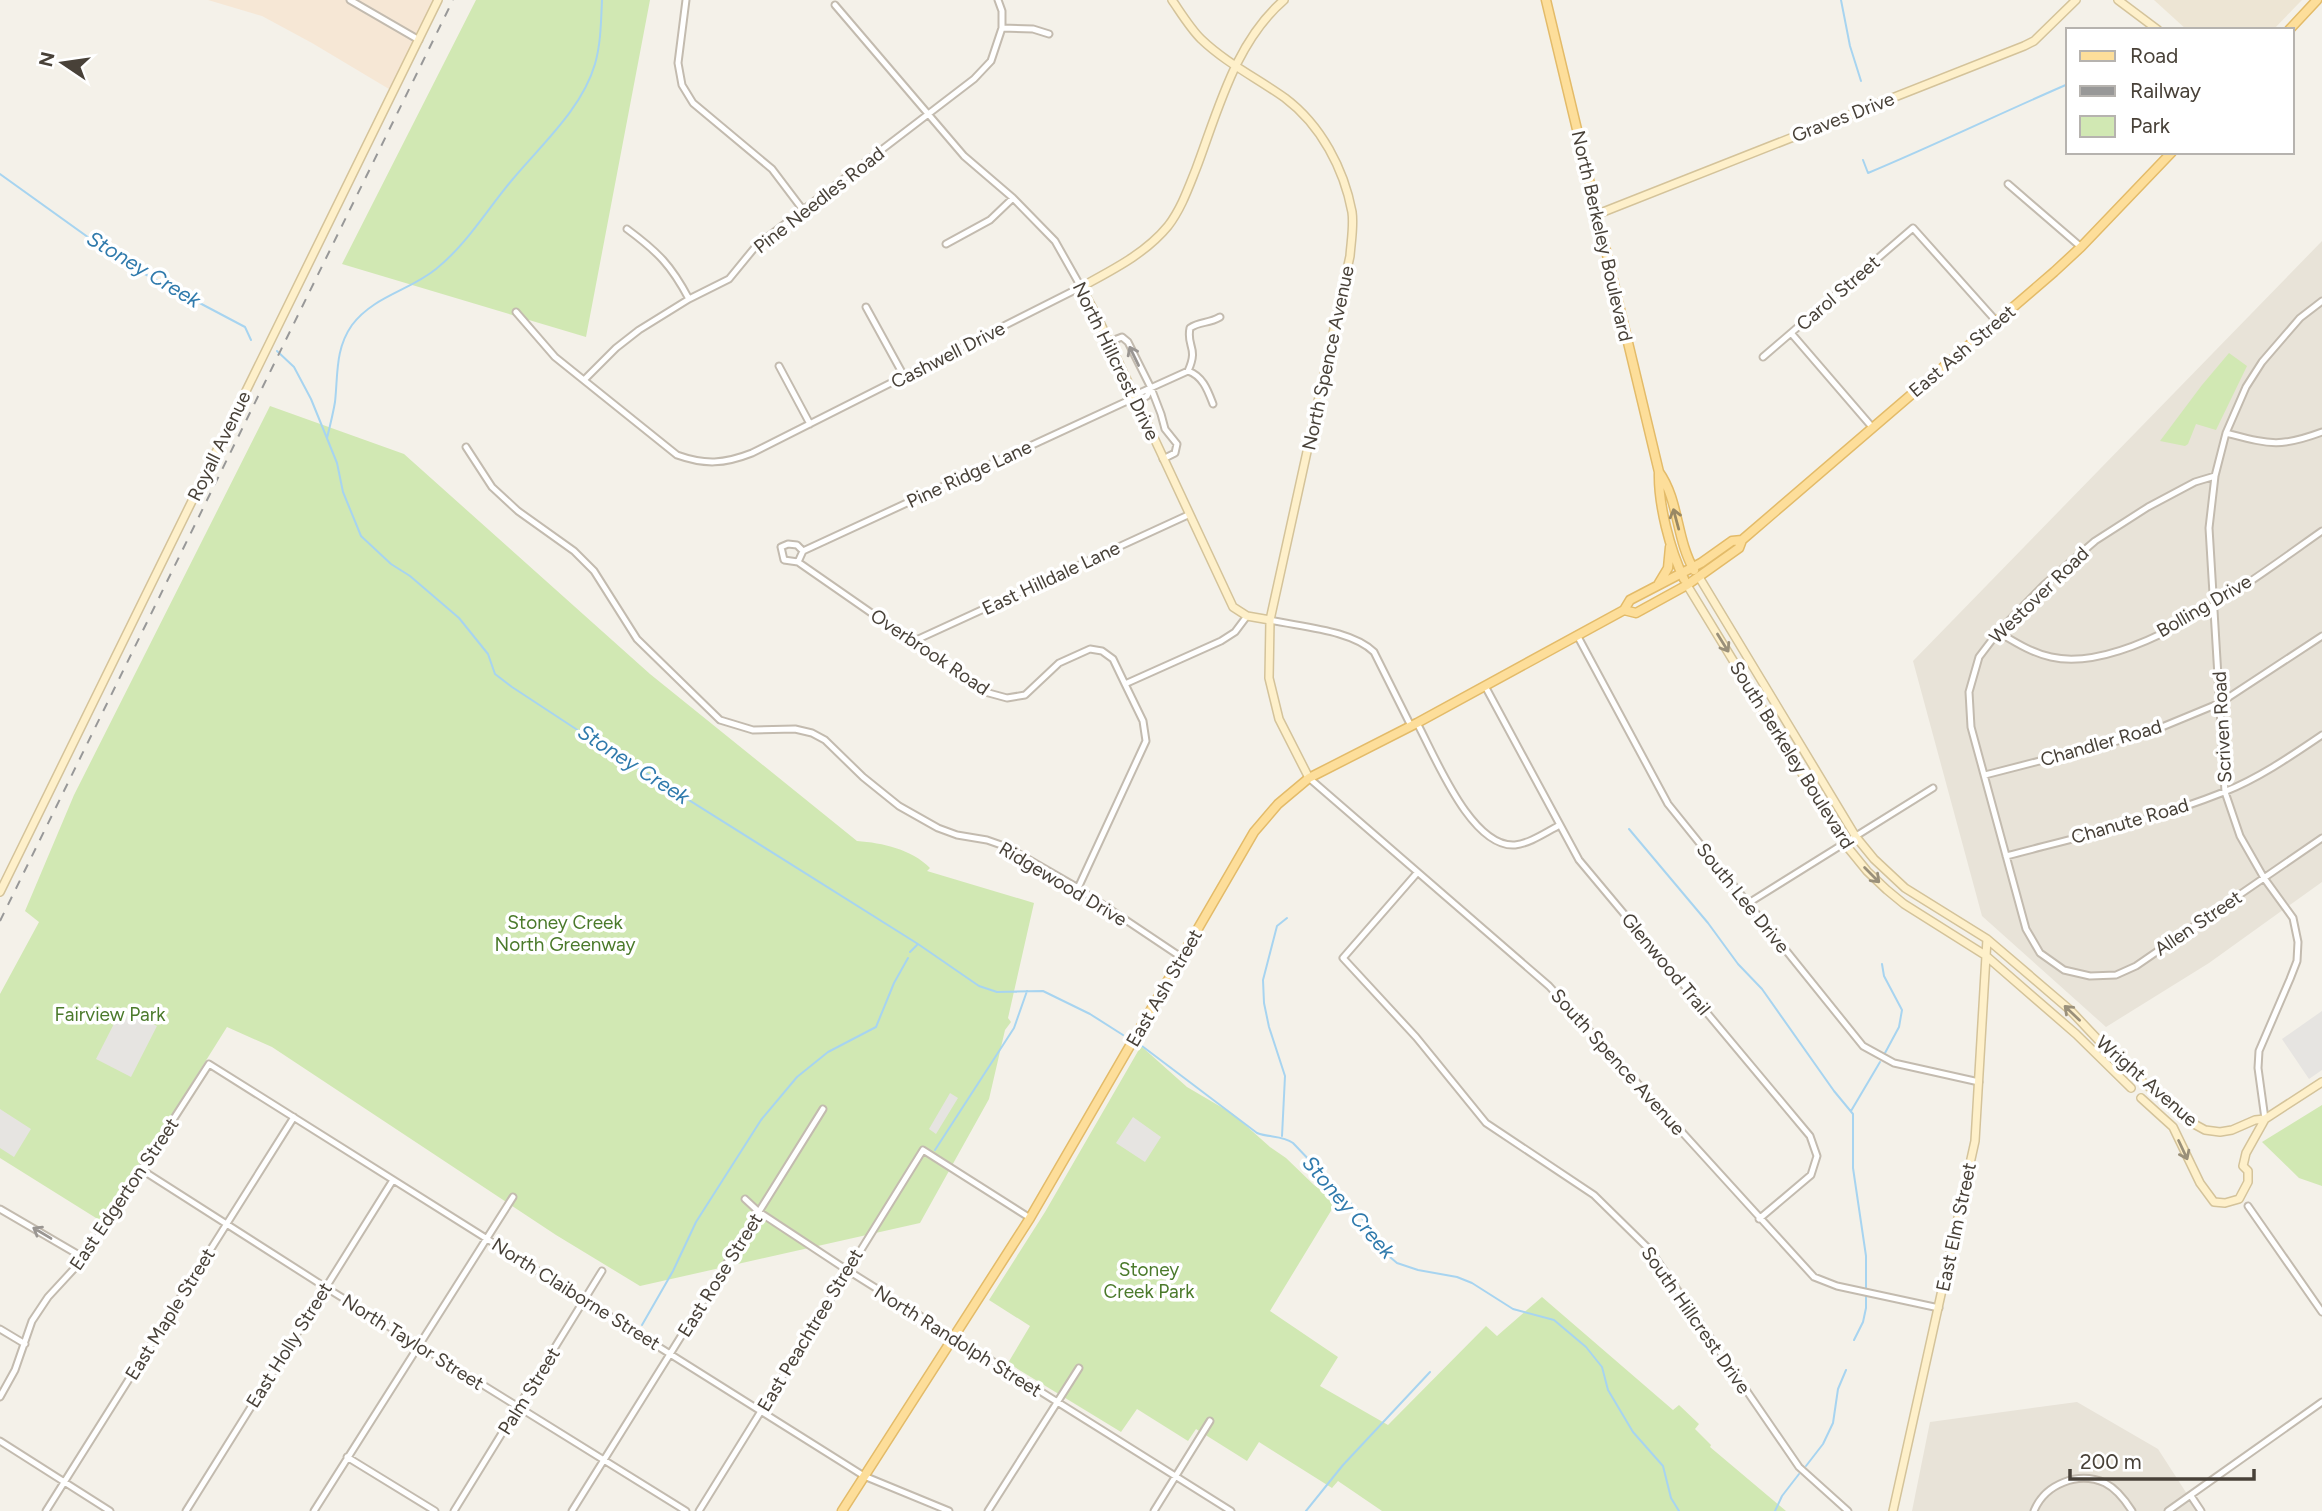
<svg xmlns="http://www.w3.org/2000/svg" width="2322" height="1511" font-family="Figtree,sans-serif">
<rect width="100%" height="100%" fill="#f4f1e9"/>
<!-- residential -->
<path fill="#e8e3d8" d="M 2322,241 L 2322,882 L 2209,963 L 2106,1027 L 1982,916 L 1913,661 Z
M 2077,1402 L 2158,1449 L 2198,1511 L 1912,1511 L 1930,1422 Z"/>
<!-- commercial -->
<path fill="#f6e7d5" d="M 208,0 L 441,0 L 394,92 L 312,43 L 262,16 Z"/>
<!-- education -->
<path fill="#ede5d4" d="M 2154,0 L 2302,0 L 2273,30 L 2187,30 Z"/>
<!-- green -->
<path fill="#d1e8b3" d="M 476,0 L 650,0 L 586,337 L 342,264 Z
M 2229,353 L 2247,366 L 2216,430 L 2196,424 L 2188,444 L 2185,446 L 2160,441 L 2202,385 Z
M 270,406 L 404,454 L 650,674 L 857,841 C 883,843 911,849 930,868 L 927,871 L 1034,903 L 1008,1018 L 1011,1022 L 1005,1030 L 989,1099 L 920,1223 L 640,1286 L 556,1235 L 272,1047 L 227,1027 L 104,1223 L 0,1158 L 0,994 L 39,922 L 25,911 L 74,795 Z
M 1141,1046 L 1187,1087 L 1233,1114 L 1270,1147 L 1286,1158 L 1314,1185 L 1337,1201 L 1270,1311 L 1338,1357 L 1320,1386 L 1388,1425 L 1486,1326 L 1497,1336 L 1542,1297 L 1673,1410 L 1679,1405 L 1699,1424 L 1695,1429 L 1711,1445 L 1710,1447 L 1786,1511 L 1382,1511 L 1338,1481 L 1332,1488 L 1259,1442 L 1247,1461 L 1196,1429 L 1188,1441 L 1137,1409 L 1121,1432 L 1008,1363 L 1030,1326 L 989,1300 L 1045,1212 Z
M 2322,1105 L 2322,1186 L 2299,1178 L 2262,1142 Z"/>
<!-- parking -->
<path fill="#e6e4e1" d="M 122,1008 L 157,1026 L 131,1077 L 96,1059 Z
M 2322,1011 L 2322,1070 L 2309,1079 L 2282,1039 Z
M 950,1093 L 958,1098 L 936,1134 L 929,1129 Z
M 0,1109 L 31,1129 L 14,1157 L 0,1148 Z
M 1133,1117 L 1161,1137 L 1145,1162 L 1116,1143 Z"/>
<g fill="none" stroke-linecap="round" stroke-linejoin="round">
<!-- stream -->
<path stroke="#a7d4f0" stroke-width="2" d="M 1841,0 L 1850,46 L 1861,81
M 1863,160 L 1868,173 C 1935,145 2001,113 2068,84
M 0,174 L 124,263 L 245,327 L 251,340
M 277,351 L 294,367 L 311,399 L 337,463 L 343,492 L 361,536 L 391,564 L 410,576 L 459,618 L 488,654 L 495,674 L 512,687 L 579,731 L 918,944 L 979,986 L 997,992 L 1043,991 L 1090,1014 L 1123,1035
M 327,438 C 330,426 333,414 335,402 C 338,375 335,349 352,325 C 374,296 409,291 436,269 C 467,244 486,211 512,180 C 541,145 582,109 595,64 C 601,43 601,21 602,0
M 1629,829 L 1708,923 L 1738,964 L 1762,989 L 1834,1091 L 1853,1114 L 1853,1168 L 1866,1256 L 1866,1308 L 1863,1322 L 1854,1340
M 910,952 L 917,945
M 1882,964 L 1884,976 L 1902,1010 L 1899,1027 L 1885,1053
M 1142,1046 L 1257,1133 C 1270,1138 1282,1135 1293,1143 L 1356,1209 L 1384,1252 L 1397,1263 L 1418,1270 L 1457,1277 L 1472,1283 L 1513,1309 L 1554,1320 L 1586,1347 L 1602,1367 L 1608,1390 L 1633,1432 L 1663,1466 L 1671,1498 L 1679,1511
M 1851,1111 L 1880,1062
M 1282,1136 L 1285,1076 L 1269,1027 L 1264,1003 L 1263,980 L 1277,926 L 1287,918
M 935,1150 L 1014,1028 L 1027,991
M 642,1325 L 673,1271 L 696,1222 L 761,1120 L 797,1077 L 828,1052 L 876,1027 L 894,983 L 908,958
M 1806,1466 L 1823,1444 L 1833,1423 L 1838,1389 L 1846,1370
M 1306,1511 L 1343,1465 L 1430,1372
M 1775,1511 L 1782,1496 L 1799,1474"/>
<!-- street casing -->
<g stroke="#c3bbaf" stroke-width="9">
<path id="street" d="M 350,0 L 419,40
M 686,0 L 678,63 L 682,85 L 693,103 L 772,169 L 803,210
M 998,0 L 1002,11 L 1002,28 L 1033,29 L 1049,34
M 2008,184 L 2081,247
M 627,229 C 658,252 671,265 689,299
M 946,244 L 990,220 L 1013,198
M 866,307 L 905,378
M 516,312 L 555,357 L 677,455 C 705,465 724,464 752,453 L 1081,287 L 1055,241 L 1013,198 L 964,156 L 835,5
M 1791,333 L 1872,427
M 1109,342 L 1122,337 L 1128,342 L 1151,388 L 1161,414 L 1165,429 L 1177,444 L 1175,453 L 1163,459
M 1763,357 L 1913,228 L 1997,322
M 779,366 L 810,424
M 1188,371 C 1199,347 1186,347 1190,328 C 1200,321 1208,324 1220,317
M 584,380 L 616,348 L 639,330 L 689,299 L 729,279 L 756,246 L 974,79 L 991,61 L 1002,28
M 1135,395 L 1188,371 C 1203,376 1208,391 1213,404
M 1137,401 L 1147,396 L 1151,388
M 2226,433 C 2269,444 2279,448 2322,432
M 466,447 L 492,487 L 518,511 L 574,551 L 594,571 L 637,639 L 720,720 L 753,730 L 795,729 L 812,733 L 825,740 L 863,777 L 899,806 L 938,828 L 957,835 L 987,840 L 1007,847 L 1078,888 L 1181,957
M 2215,476 L 2195,482 L 2148,507 L 2095,541 L 2044,585 L 1998,632 L 1979,657 L 1969,692 L 1971,727 L 2026,929 L 2040,953 L 2064,970 L 2090,976 L 2116,975 L 2136,966 L 2322,838
M 803,551 L 1136,397
M 798,562 L 784,560 L 781,547 L 788,544 L 797,545 L 803,551 L 798,562 L 985,692 L 1007,698 L 1025,695 L 1059,663 L 1090,649 L 1102,651 L 1113,659 L 1125,684
M 1270,620 C 1301,627 1352,630 1374,652 L 1411,726
M 1998,632 C 2015,642 2032,653 2051,657 C 2131,675 2259,575 2322,531
M 1577,635 L 1668,804 L 1863,1046 L 1894,1063 L 1979,1082
M 914,641 L 1188,515
M 1485,686 L 1579,860 L 1810,1136 L 1817,1156 L 1811,1175 L 1759,1219
M 1417,723 C 1435,756 1471,848 1515,845 C 1531,843 1546,832 1560,825
M 1985,775 L 2145,734 L 2220,703 L 2322,636
M 1309,778 L 1549,986 L 1814,1277 L 1837,1286 L 1939,1308
M 2006,856 C 2079,837 2154,820 2224,792 C 2259,778 2291,756 2322,735
M 1417,873 L 1343,958 L 1416,1037 L 1486,1123 L 1594,1195 L 1650,1250 L 1799,1467 L 1848,1511
M 1078,888 L 1146,741 L 1143,721 L 1125,684 L 1221,641 L 1235,632 L 1247,616
M 1747,904 L 1933,788
M 2265,1119 L 2258,1068 L 2259,1051 L 2290,979 L 2297,961 L 2298,942 L 2293,918 L 2264,878 L 2240,836 L 2225,792 L 2209,528 L 2215,476 L 2226,433 L 2246,387 L 2262,362 L 2300,318 L 2322,301
M 142,1170 L 325,1287 L 686,1511
M 745,1199 L 759,1212 L 847,1270 L 1231,1511
M 2248,1206 L 2322,1312
M 0,1209 L 84,1258
M 0,1329 L 25,1344
M 0,1397 L 15,1370 L 32,1321 L 48,1297 L 84,1258 L 209,1064 L 864,1476 L 949,1511
M 0,1441 L 110,1511
M 347,1457 L 435,1511
M 2191,1496 L 2201,1511
M 46,1511 L 294,1117
M 186,1511 L 393,1180
M 314,1511 L 513,1197
M 454,1511 L 602,1271
M 572,1511 L 823,1109
M 699,1511 L 923,1150 L 1030,1218
M 988,1511 L 1079,1368
M 1154,1511 L 1210,1421
M 2034,1511 C 2045,1484 2078,1471 2105,1483 C 2117,1489 2125,1500 2132,1511
M 2168,1511 L 2322,1402"/>
</g>
<!-- secondary casing -->
<g stroke="#d4c39a" stroke-width="10">
<path id="secondary" d="M 1172,0 C 1181,13 1190,28 1201,39 C 1226,63 1257,78 1285,98 C 1321,125 1344,169 1352,212 C 1354,226 1351,242 1350,256 L 1270,620 L 1269,678 L 1279,719 L 1309,778
M 2118,0 L 2158,30
M 1598,214 L 2024,46 L 2034,41 L 2076,0
M 1699,577 L 1856,837 L 1874,859 L 1905,888 L 1987,939 L 2070,1010 L 2120,1063 L 2194,1124 L 2205,1130 L 2220,1132 L 2232,1130 L 2255,1120 L 2265,1119 L 2322,1082
M 1687,585 L 1845,844 L 1867,871 L 1887,890 L 1904,904 L 1985,955 L 2076,1034 L 2131,1088
M 1270,620 L 1247,616 L 1233,607 L 1098,318 L 1081,287 C 1112,270 1145,254 1168,226 C 1181,209 1188,189 1196,169 C 1218,111 1235,42 1284,0
M 0,892 L 438,0
M 2141,1098 L 2173,1127 L 2200,1183 L 2214,1202 L 2225,1203 L 2239,1199 L 2248,1182 L 2248,1171 L 2243,1166 L 2246,1153 L 2265,1119
M 1893,1511 L 1975,1141 L 1987,939"/>
</g>
<!-- primary casing -->
<g stroke="#e3bb69" stroke-width="11">
<path id="primary" d="M 1546,0 L 1659,472 C 1658,504 1670,550 1684,579
M 2289,30 L 2317,0
M 1659,472 C 1679,500 1676,539 1694,570
M 1659,583 L 1668,568 L 1670,547
M 1624,610 L 1636,613 L 1687,585 L 1739,548 L 1742,540 L 2054,272 L 2081,247 L 2172,152
M 842,1511 L 1030,1218 L 1254,832 L 1278,804 L 1309,778 L 1417,723 L 1624,610 L 1630,600 L 1701,563 L 1732,541 L 1742,540"/>
</g>
<!-- street -->
<use href="#street" stroke="#fff" stroke-width="5"/>
<!-- secondary -->
<use href="#secondary" stroke="#fef0ca" stroke-width="7"/>
<!-- primary -->
<use href="#primary" stroke="#fdde9a" stroke-width="8"/>
<!-- rail -->
<path stroke="#989898" stroke-width="2" stroke-dasharray="9 9" stroke-linecap="butt" d="M 0,921 L 453,0"/>
</g>
<!-- one-way arrows -->
<defs><path id="oneway-shaft" d="M-6 0H5M1.5-3L5.5 0L1.5 3" fill="none" stroke-width="1.6" stroke-linecap="round" stroke-linejoin="round" transform="scale(1.75)"/></defs>
<g stroke="#9a9692">
<use href="#oneway-shaft" transform="translate(1134 356) rotate(-116)"/>
<use href="#oneway-shaft" transform="translate(42 1233) rotate(-149)"/>
</g>
<use stroke="#998864" href="#oneway-shaft" transform="translate(1676 519) rotate(-105)"/>
<g stroke="#9a907a">
<use href="#oneway-shaft" transform="translate(1723 643) rotate(58)"/>
<use href="#oneway-shaft" transform="translate(1872 875) rotate(45)"/>
<use href="#oneway-shaft" transform="translate(2072 1013) rotate(-136)"/>
<use href="#oneway-shaft" transform="translate(2183 1150) rotate(65)"/>
</g>
<g text-anchor="middle" dominant-baseline="central" stroke-width="7" stroke-linejoin="round" paint-order="stroke">
<!-- street labels -->
<g font-size="19" fill="#484138" stroke="#fff">
<text transform="translate(1843 117) rotate(-21)">Graves Drive</text>
<text transform="translate(819 200) rotate(-38)">Pine Needles Road</text>
<text transform="translate(1602 236) rotate(77)">North Berkeley Boulevard</text>
<text transform="translate(1838 293) rotate(-41)">Carol Street</text>
<text transform="translate(1962 351) rotate(-40)">East Ash Street</text>
<text transform="translate(948 355) rotate(-27)">Cashwell Drive</text>
<text transform="translate(1328 358) rotate(-78)">North Spence Avenue</text>
<text transform="translate(1116 361) rotate(64)">North Hillcrest Drive</text>
<text transform="translate(219 446) rotate(-64)">Royall Avenue</text>
<text transform="translate(969 474) rotate(-25)">Pine Ridge Lane</text>
<text transform="translate(1051 578) rotate(-25)">East Hilldale Lane</text>
<text transform="translate(2039 595) rotate(-44)">Westover Road</text>
<text transform="translate(2204 606) rotate(-30)">Bolling Drive</text>
<text transform="translate(930 652) rotate(34)">Overbrook Road</text>
<text transform="translate(2222 727) rotate(-93)">Scriven Road</text>
<text transform="translate(2101 743) rotate(-16)">Chandler Road</text>
<text transform="translate(1792 755) rotate(58)">South Berkeley Boulevard</text>
<text transform="translate(2130 821) rotate(-16)">Chanute Road</text>
<text transform="translate(1063 884) rotate(31)">Ridgewood Drive</text>
<text transform="translate(1743 898) rotate(51)">South Lee Drive</text>
<text transform="translate(2198 923) rotate(-34)">Allen Street</text>
<text transform="translate(1666 964) rotate(50)">Glenwood Trail</text>
<text transform="translate(1164 988) rotate(-60)">East Ash Street</text>
<text transform="translate(1618 1062) rotate(48)">South Spence Avenue</text>
<text transform="translate(2147 1081) rotate(41)">Wright Avenue</text>
<text transform="translate(124 1194) rotate(-56)">East Edgerton Street</text>
<text transform="translate(1956 1227) rotate(-78)">East Elm Street</text>
<text transform="translate(720 1275) rotate(-58)">East Rose Street</text>
<text transform="translate(576 1294) rotate(32)">North Claiborne Street</text>
<text transform="translate(170 1314) rotate(-58)">East Maple Street</text>
<text transform="translate(1696 1320) rotate(55)">South Hillcrest Drive</text>
<text transform="translate(810 1330) rotate(-59)">East Peachtree Street</text>
<text transform="translate(958 1341) rotate(32)">North Randolph Street</text>
<text transform="translate(413 1342) rotate(32)">North Taylor Street</text>
<text transform="translate(289 1345) rotate(-58)">East Holly Street</text>
<text transform="translate(529 1391) rotate(-58)">Palm Street</text>
</g>
<!-- park labels -->
<g font-size="19" fill="#4b7a2b" stroke="#fff">
<text x="565" y="922">Stoney Creek<tspan x="565" dy="22">North Greenway</tspan></text>
<text x="110" y="1014">Fairview Park</text>
<text x="1149" y="1269">Stoney<tspan x="1149" dy="22">Creek Park</tspan></text>
</g>
<!-- water labels -->
<g font-size="21" font-style="italic" fill="#2f7aac" stroke="#fff">
<text transform="translate(144 269) rotate(31)">Stoney Creek</text>
<text transform="translate(634 764) rotate(33)">Stoney Creek</text>
<text transform="translate(1349 1207) rotate(49)">Stoney Creek</text>
</g>
</g>
<!-- legend -->
<rect x="2066" y="28" width="228" height="126" fill="#ffffff" stroke="#b6b3af" stroke-width="2"/>
<rect x="2080" y="51" width="35" height="10" fill="#fdde9a" stroke="#b6b3af" stroke-width="2"/>
<text x="2130" y="63" font-size="21" fill="#484138">Road</text>
<rect x="2080" y="86" width="35" height="10" fill="#989898" stroke="#b6b3af" stroke-width="2"/>
<text x="2130" y="98" font-size="21" fill="#484138">Railway</text>
<rect x="2080" y="116" width="35" height="21" fill="#d1e8b3" stroke="#b6b3af" stroke-width="2"/>
<text x="2130" y="133" font-size="21" fill="#484138">Park</text>
<!-- north arrow -->
<g transform="translate(63 63) rotate(283)" stroke="#ffffff" stroke-width="5" paint-order="stroke">
<path d="M0-5L12 26L0 18L-12 26Z" fill="#484138"/>
<text y="-10" font-size="19" font-weight="bold" text-anchor="middle" fill="#484138">N</text>
</g>
<!-- scale -->
<path d="M2070 1469v10h184v-10" fill="none" stroke="#484138" stroke-width="3.5"/>
<text x="2080" y="1469" font-size="21" fill="#484138" stroke="#ffffff" stroke-width="5" paint-order="stroke">200 m</text>
</svg>
